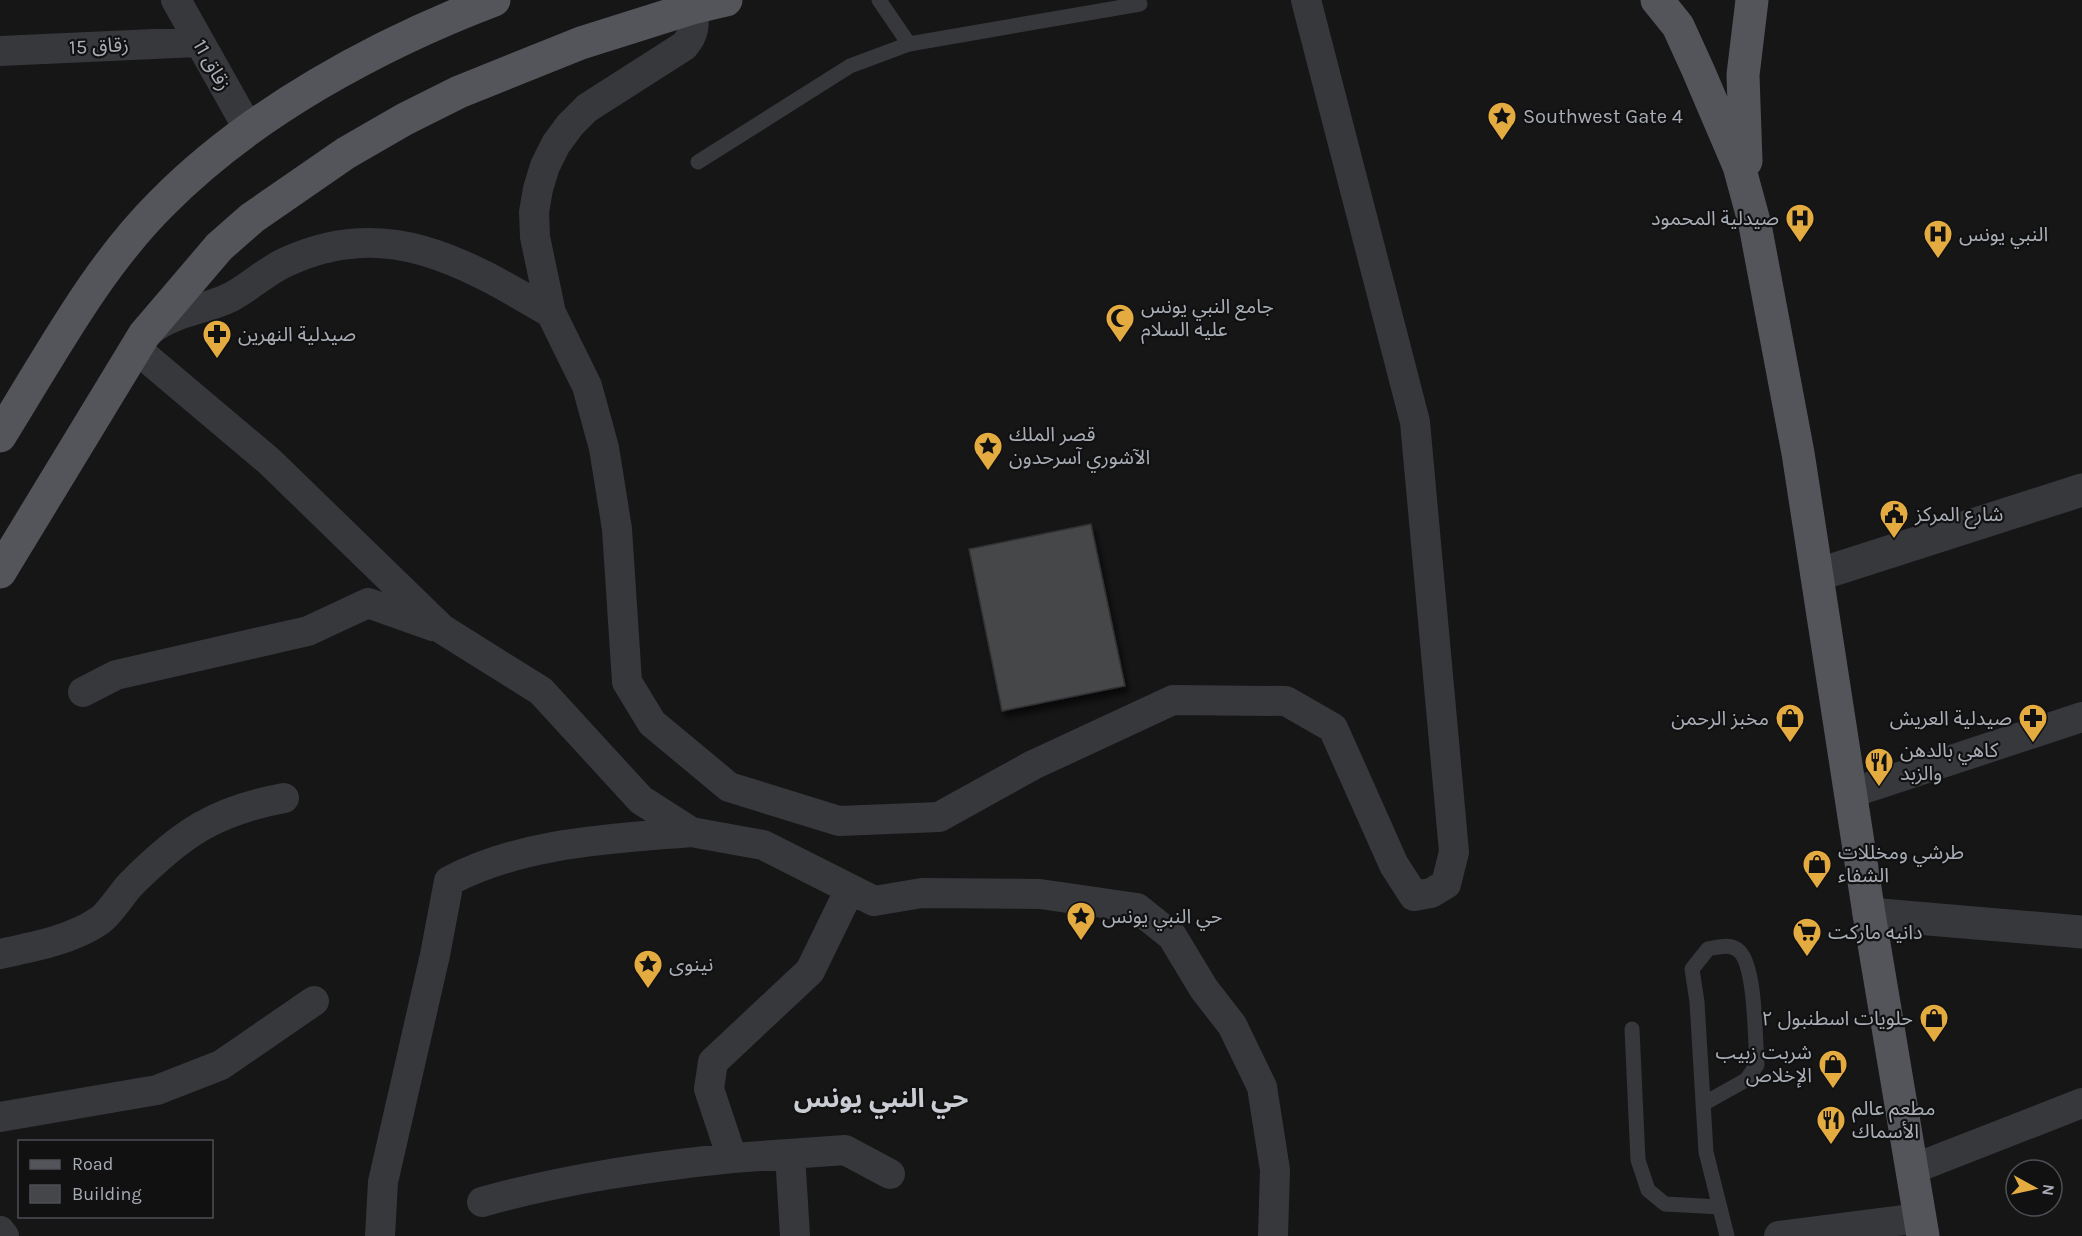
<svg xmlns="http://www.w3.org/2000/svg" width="2082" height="1236" font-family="Karla,'Noto Sans Arabic',sans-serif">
<defs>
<filter id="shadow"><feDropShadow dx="3.5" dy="6" stdDeviation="3" flood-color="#0009"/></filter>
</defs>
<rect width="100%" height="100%" fill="#161617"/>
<!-- building -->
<path fill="#45464a" stroke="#303033" stroke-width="1.5" filter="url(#shadow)" d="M 1091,524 L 1125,686 L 1002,711 L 969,549 Z"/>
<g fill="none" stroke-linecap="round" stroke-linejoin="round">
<!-- service -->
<path stroke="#37383c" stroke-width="15" d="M 879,0 L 909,44 L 1140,4
M 698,162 L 850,66 L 909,44
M 1632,1029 L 1638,1160 L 1648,1190 L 1665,1204 L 1720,1207
M 1703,1104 L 1746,1080 L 1757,1065 C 1755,1041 1756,966 1739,951 C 1730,943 1719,947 1708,949 L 1692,969 L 1697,1002 L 1706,1152 L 1727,1236"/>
<!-- minor -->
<path stroke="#37383c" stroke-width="30" d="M 176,0 L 249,130
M 692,8 C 695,23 695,34 684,46 L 587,108 L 570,125 L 556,144 L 545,166 L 538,189 L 534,212 L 535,237 L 551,313 L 587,386 L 604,448 L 617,529 L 627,682 L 652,723 L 729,787 L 839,821 L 939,817 L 1033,765 L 1173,700 L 1286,701 L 1333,728 L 1394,865 L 1414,896 L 1431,893 L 1446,884 L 1454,852 L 1415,422 L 1306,0
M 0,51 L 198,42
M 152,329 C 176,311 205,310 231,297 C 250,287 266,271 286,262 C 387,215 466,263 551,313
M 135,348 L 269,461 L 442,629 L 541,691 L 641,800 L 691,832 L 763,845 L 874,901 L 922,893 L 1040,894 L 1137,908 L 1172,936 L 1204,989 L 1232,1025 L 1262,1087 L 1275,1170 L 1273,1236
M 83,692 L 116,675 L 308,631 L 368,603 L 433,626
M 1851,793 L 2082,717
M 0,954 C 33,947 71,940 99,921 C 110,914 121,894 132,883 C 181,834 214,811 284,798
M 0,1117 L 157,1090 L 221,1065 L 314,1001
M 790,1154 L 795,1236
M 732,1158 L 845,1150 L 890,1174
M 1913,1169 L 2082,1103
M 482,1202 C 564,1179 647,1167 732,1158 L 709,1089 L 713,1062 L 810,971 L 850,889
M 0,1231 L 4,1236
M 380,1236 L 383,1182 L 435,955 L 449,881 C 523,842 609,839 691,832
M 1779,1236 L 1920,1218"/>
<!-- tertiary -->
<path stroke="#37383c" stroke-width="33" d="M 1817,575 L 2082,490
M 1869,914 L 2082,932"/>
<!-- primary -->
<path stroke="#53555b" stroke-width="33" d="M 1657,0 L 1678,26 L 1698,70 L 1739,166 L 1755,225 L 1798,453 L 1869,914 L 1923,1236
M 1746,161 L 1743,75 L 1752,0
M 0,436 C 50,356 96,268 163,202 C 251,113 378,44 494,0
M 0,572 L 144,335 L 219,247 L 252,218 L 346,153 L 405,119 L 459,92 L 581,43 L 692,8 L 726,0"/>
</g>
<!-- icons -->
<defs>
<g id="sight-pin" transform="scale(1.5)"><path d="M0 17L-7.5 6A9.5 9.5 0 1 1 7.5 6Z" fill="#e4ab41" stroke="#111112"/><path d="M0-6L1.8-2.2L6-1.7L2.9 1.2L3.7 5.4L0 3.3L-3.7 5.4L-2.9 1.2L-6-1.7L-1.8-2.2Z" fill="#111"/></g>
<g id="hospital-pin" transform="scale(1.5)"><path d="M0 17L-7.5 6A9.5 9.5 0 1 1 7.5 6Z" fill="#e4ab41" stroke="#111112"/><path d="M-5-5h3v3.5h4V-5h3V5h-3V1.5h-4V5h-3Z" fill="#111"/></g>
<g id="mosque-pin" transform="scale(1.5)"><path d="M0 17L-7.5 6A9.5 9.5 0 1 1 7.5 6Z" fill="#e4ab41" stroke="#111112"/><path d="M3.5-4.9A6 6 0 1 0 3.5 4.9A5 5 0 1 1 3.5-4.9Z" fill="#111"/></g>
<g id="pharmacy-pin" transform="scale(1.5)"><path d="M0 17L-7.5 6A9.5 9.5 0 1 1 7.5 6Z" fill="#e4ab41" stroke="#111112"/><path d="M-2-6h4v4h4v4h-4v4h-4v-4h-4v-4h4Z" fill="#111"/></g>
<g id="civic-pin" transform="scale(1.5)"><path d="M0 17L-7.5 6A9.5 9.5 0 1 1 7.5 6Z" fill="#e4ab41" stroke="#111112"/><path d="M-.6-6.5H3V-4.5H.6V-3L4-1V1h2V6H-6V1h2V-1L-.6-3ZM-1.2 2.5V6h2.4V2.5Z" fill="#111"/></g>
<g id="shop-pin" transform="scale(1.5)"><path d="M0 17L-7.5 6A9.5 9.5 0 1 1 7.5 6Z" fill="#e4ab41" stroke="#111112"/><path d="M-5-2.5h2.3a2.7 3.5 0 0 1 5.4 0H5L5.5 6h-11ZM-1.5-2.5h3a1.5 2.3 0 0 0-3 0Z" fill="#111"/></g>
<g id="restaurant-pin" transform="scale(1.5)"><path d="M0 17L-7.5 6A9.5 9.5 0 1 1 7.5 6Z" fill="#e4ab41" stroke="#111112"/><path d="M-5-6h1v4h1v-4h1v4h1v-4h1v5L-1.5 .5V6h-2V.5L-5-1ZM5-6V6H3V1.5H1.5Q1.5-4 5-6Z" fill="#111"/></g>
<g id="supermarket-pin" transform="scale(1.5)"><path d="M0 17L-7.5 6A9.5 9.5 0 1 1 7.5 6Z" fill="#e4ab41" stroke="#111112"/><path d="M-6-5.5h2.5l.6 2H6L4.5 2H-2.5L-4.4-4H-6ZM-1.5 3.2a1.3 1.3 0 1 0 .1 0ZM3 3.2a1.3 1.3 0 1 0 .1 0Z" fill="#111"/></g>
</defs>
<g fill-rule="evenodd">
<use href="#sight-pin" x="1502" y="116"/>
<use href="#hospital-pin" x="1800" y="218"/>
<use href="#hospital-pin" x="1938" y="234"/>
<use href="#mosque-pin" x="1120" y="318"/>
<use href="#pharmacy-pin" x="217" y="334"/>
<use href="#sight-pin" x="988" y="446"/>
<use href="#civic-pin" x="1894" y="514"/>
<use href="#shop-pin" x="1790" y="718"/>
<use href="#pharmacy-pin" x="2033" y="718"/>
<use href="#restaurant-pin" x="1879" y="762"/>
<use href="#shop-pin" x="1817" y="864"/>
<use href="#sight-pin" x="1081" y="916"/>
<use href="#supermarket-pin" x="1807" y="932"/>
<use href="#sight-pin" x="648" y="964"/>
<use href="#shop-pin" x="1934" y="1018"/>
<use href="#shop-pin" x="1833" y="1064"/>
<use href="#restaurant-pin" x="1831" y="1120"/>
</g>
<g text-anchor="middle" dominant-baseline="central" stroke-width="4.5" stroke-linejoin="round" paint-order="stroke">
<!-- street labels -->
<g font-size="20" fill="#a8adb6" stroke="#111112">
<text transform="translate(99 46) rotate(-3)">زقاق 15</text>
<text transform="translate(212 65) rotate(60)">زقاق 11</text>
</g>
<!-- poi labels -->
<g font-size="20" fill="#a8adb6" stroke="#111112" text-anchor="start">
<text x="1523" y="116">Southwest Gate 4</text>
<text x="1779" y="218" text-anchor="end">صيدلية المحمود</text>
<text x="1959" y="234">النبي يونس</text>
<text x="1141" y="306">جامع النبي يونس<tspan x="1141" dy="23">عليه السلام</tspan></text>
<text x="238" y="334">صيدلية النهرين</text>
<text x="1009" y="434">قصر الملك<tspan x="1009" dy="23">الآشوري آسرحدون</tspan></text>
<text x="1915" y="514">شارع المركز</text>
<text x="1769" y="718" text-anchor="end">مخبز الرحمن</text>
<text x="2012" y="718" text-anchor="end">صيدلية العريش</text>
<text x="1900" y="750">كاهي بالدهن<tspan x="1900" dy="23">والزبد</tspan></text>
<text x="1838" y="852">طرشي ومخللات<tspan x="1838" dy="23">الشفاء</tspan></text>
<text x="1102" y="916">حي النبي يونس</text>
<text x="1828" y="932">دانيه ماركت</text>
<text x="669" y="964">نينوى</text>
<text x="1913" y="1018" text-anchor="end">حلويات اسطنبول ٢</text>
<text x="1812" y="1052" text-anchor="end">شربت زبيب<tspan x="1812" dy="23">الإخلاص</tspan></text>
<text x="1852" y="1108">مطعم عالم<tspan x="1852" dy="23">الأسماك</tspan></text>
</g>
<!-- district labels -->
<g font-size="26" font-weight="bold" fill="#c9ccd3" stroke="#111112">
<text x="881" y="1098">حي النبي يونس</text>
</g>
</g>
<!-- legend -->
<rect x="18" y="1140" width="195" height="78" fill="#111112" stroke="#4d4f54" stroke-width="1.5"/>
<rect x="30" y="1160" width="30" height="9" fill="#53555b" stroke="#4d4f54" stroke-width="1.5"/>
<text x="72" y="1170" font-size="18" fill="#a8adb6">Road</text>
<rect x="30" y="1185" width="30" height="18" fill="#45464a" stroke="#4d4f54" stroke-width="1.5"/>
<text x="72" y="1200" font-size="18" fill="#a8adb6">Building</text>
<!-- north arrow -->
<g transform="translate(2034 1188) rotate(98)"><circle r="28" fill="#111112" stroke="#4d4f54" stroke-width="1.5"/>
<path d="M0-4.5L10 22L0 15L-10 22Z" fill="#e4ab41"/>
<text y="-9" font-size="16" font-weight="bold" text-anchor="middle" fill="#a8adb6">N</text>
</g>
</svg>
